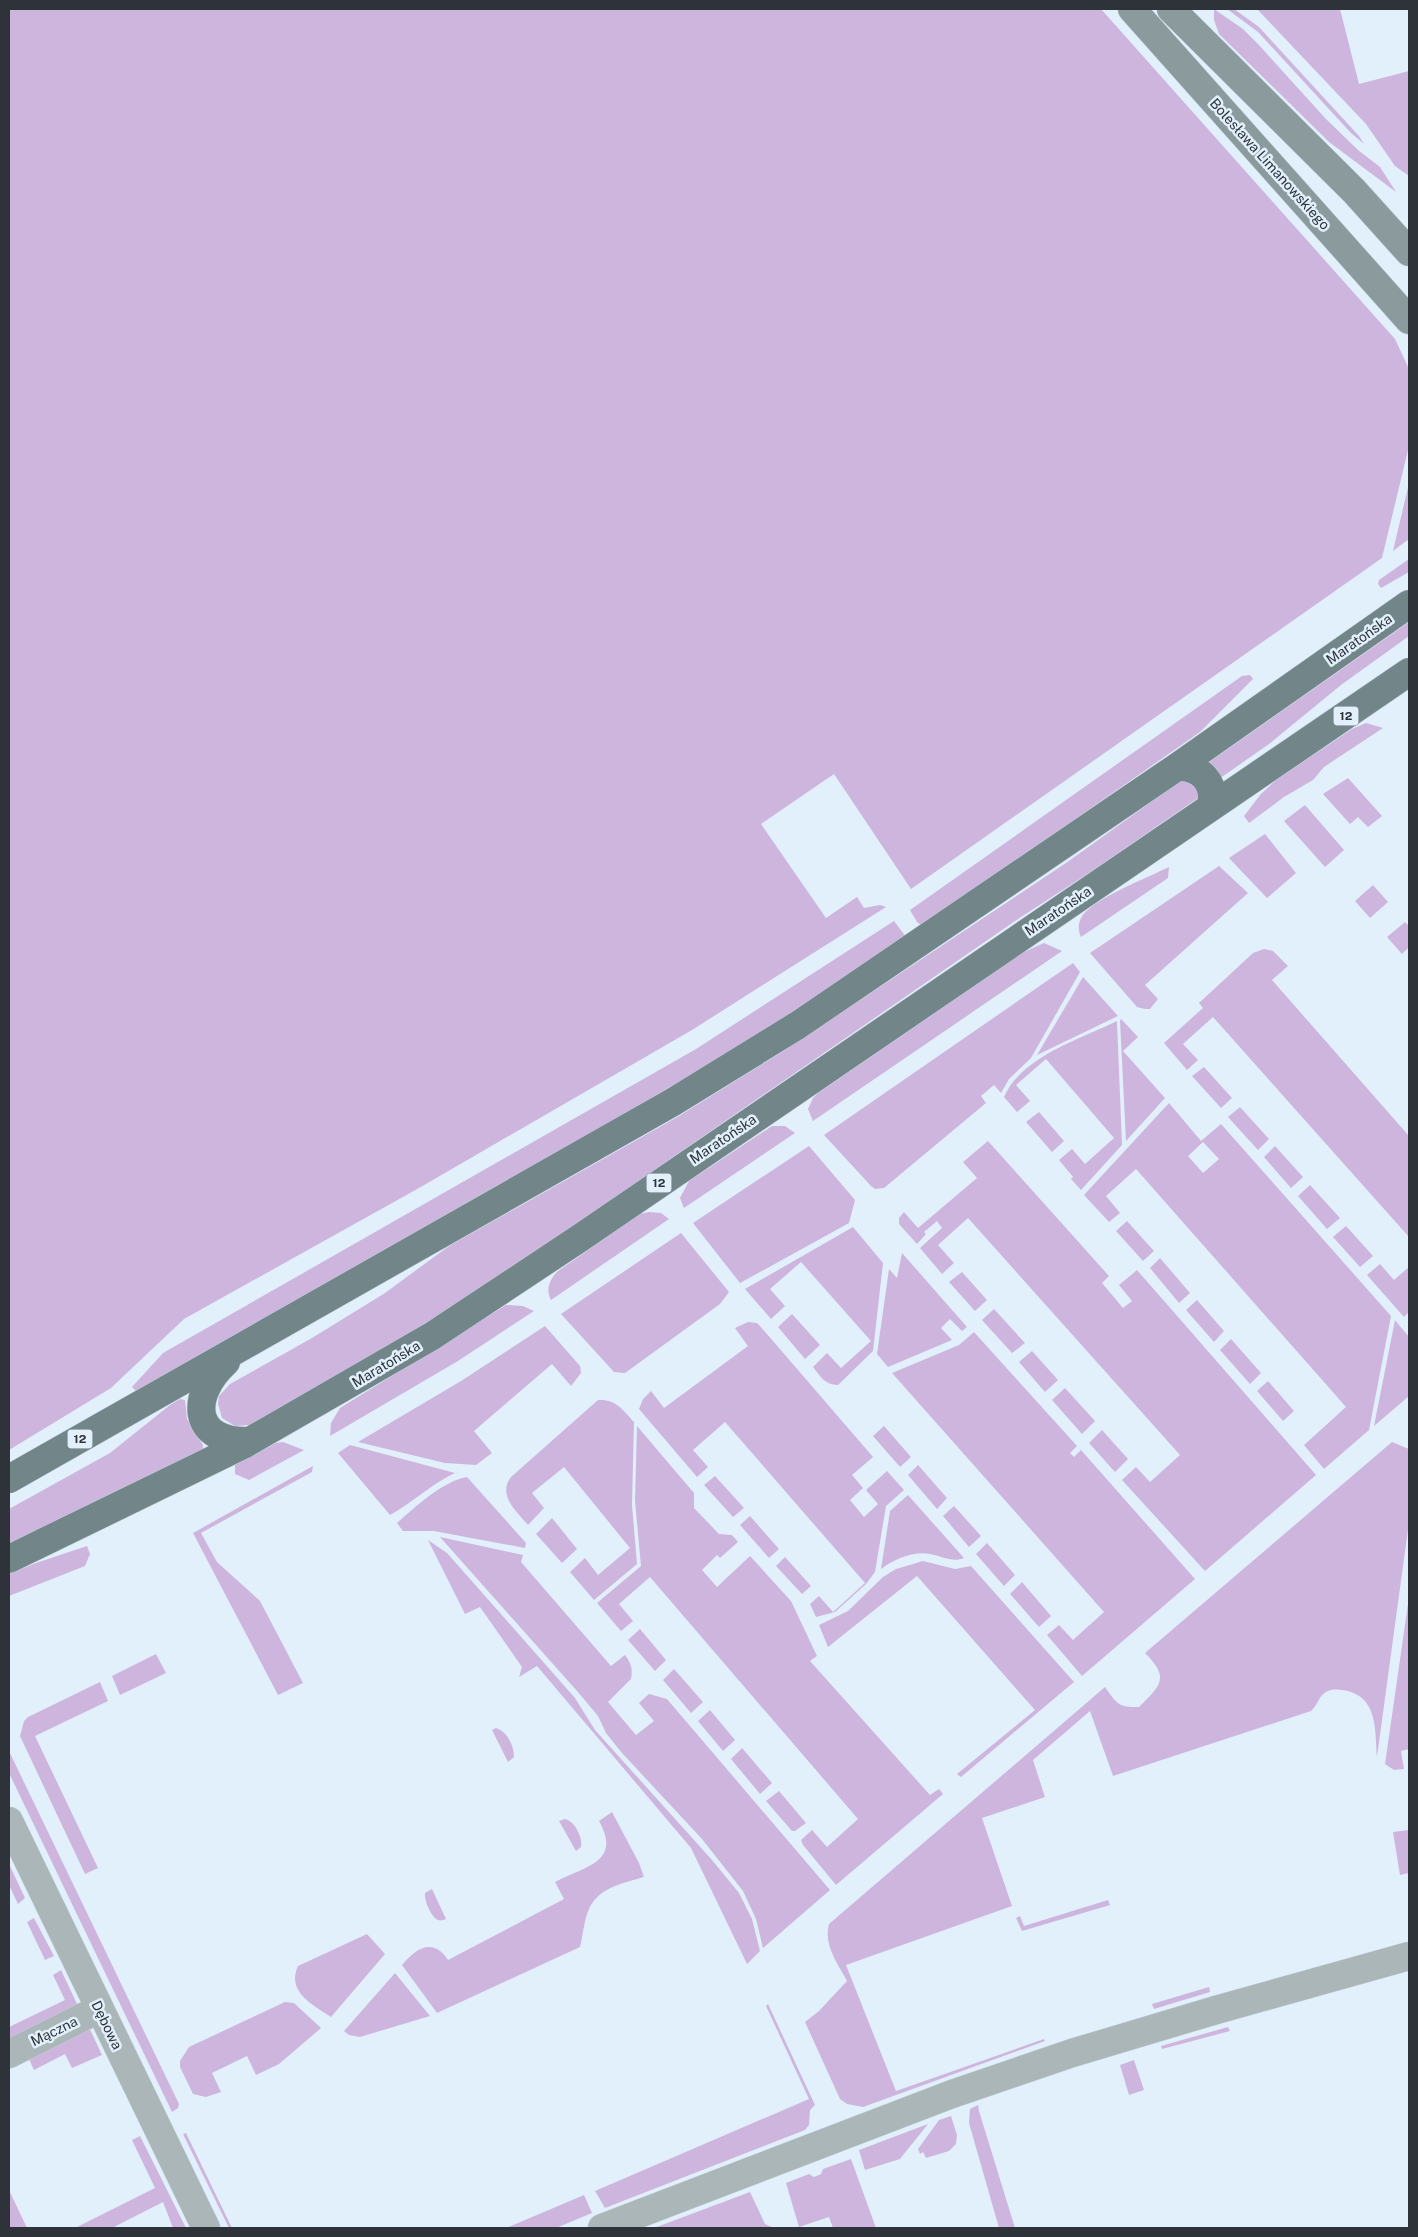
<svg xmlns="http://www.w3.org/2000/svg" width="1418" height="2237" font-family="'Public Sans',sans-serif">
<rect width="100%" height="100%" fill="#e2f0fc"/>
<!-- green -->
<path fill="#ceb5dd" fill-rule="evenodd" d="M 9,9 L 1101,9 L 1395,339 L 1409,369 L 1409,446 L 1382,558 L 911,889 L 834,774 L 761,824 L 826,918 L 857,897 L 864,908 L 880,905 L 886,907 L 692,1030 L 419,1188 L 184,1319 L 111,1388 L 9,1450 Z
M 1214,9 L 1243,29 L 1259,45 L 1325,118 L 1358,150 L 1380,167 L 1396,192 L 1329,142 L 1219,34 L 1214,20 Z
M 1227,9 L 1234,9 L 1259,27 L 1359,136 L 1364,144 L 1351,133 L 1258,32 Z
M 1257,9 L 1340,9 L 1359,84 L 1409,71 L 1409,176 L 1395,166 L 1366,124 Z
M 1409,483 L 1409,539 L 1393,551 Z
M 1409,559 L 1409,572 L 1381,588 L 1378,584 L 1379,580 Z
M 1409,622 L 1409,636 L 1341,685 L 1269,744 L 1219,779 L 1208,763 Z
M 1250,675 L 1253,679 L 1200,732 L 922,926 L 917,922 L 910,910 L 1242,676 Z
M 1366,723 L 1383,728 L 1324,767 L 1313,780 L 1284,797 L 1249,823 L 1244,816 L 1261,794 L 1276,780 L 1352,729 Z
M 1186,777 L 1200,792 L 1198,798 L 1092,871 L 1021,917 L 521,1262 L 424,1324 L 324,1384 L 250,1425 L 235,1426 L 222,1418 L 218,1404 L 219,1396 L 230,1384 L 312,1338 L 385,1293 L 449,1246 L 679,1116 L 785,1050 L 1066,863 Z
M 1348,778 L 1382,816 L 1368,827 L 1358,817 L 1350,824 L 1323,794 Z
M 1305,805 L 1344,850 L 1325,867 L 1284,821 Z
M 1265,834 L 1296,873 L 1267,898 L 1229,858 Z
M 1219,866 L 1248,893 L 1145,985 L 1158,999 L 1150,1009 L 1145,1009 L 1137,1007 L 1090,953 Z
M 1169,867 L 1168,878 L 1081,937 C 1078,931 1078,924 1081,918 C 1090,900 1149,877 1169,867 Z
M 1373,885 L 1388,902 L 1370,918 L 1355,901 Z
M 894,921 L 906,937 L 760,1033 L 682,1080 L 558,1152 L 136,1391 L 132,1387 L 163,1353 L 696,1049 Z
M 1405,922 L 1409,926 L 1409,947 L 1402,954 L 1387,937 Z
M 1044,943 L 1062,951 L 813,1121 L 808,1109 L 813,1098 L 818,1093 L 1024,952 Z
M 1264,949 L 1273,951 L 1288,966 L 1272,980 L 1409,1136 L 1409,1237 L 1213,1017 L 1183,1044 L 1198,1060 L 1187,1070 L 1164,1043 L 1203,1008 L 1199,1003 L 1253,953 Z
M 1073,963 L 1080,972 L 1031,1058 L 1009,1079 L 1001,1093 L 994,1085 L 981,1096 L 986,1103 L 884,1188 L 875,1189 L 871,1186 L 824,1135 Z
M 1083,977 L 1118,1016 L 1037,1055 Z
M 1121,1019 L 1138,1037 L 1123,1051 L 1165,1098 L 1126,1141 L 1120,1021 Z
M 1117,1021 L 1122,1145 L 1081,1190 L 1071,1179 L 1073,1177 L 1059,1160 L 1072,1149 L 1085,1164 L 1114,1138 L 1046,1059 L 1016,1085 L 1030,1101 L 1017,1112 L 1004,1097 C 1021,1057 1080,1039 1117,1021 Z
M 1204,1067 L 1232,1098 L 1221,1108 L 1192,1076 Z
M 1169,1103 L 1201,1141 L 1221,1124 L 1391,1316 L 1369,1430 L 1324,1469 L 1304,1445 L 1346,1407 L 1136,1169 L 1106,1196 L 1120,1213 L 1109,1222 L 1084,1195 ZM 1203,1142 L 1219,1159 L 1203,1173 L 1188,1156 Z
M 1240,1107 L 1269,1139 L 1258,1150 L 1228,1117 Z
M 1039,1112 L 1064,1141 L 1052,1152 L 1026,1122 Z
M 772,1126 L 785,1126 L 795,1133 L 684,1208 L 680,1198 L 689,1181 Z
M 988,1141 L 1109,1276 L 1102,1283 L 1123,1308 L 1132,1301 L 1119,1285 L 1137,1270 L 1316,1475 L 1205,1571 L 1122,1480 L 1136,1467 L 1150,1482 L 1180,1455 L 968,1218 L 938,1245 L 954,1263 L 942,1274 L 920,1248 L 942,1228 L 937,1221 L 924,1232 L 926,1234 L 917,1244 L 899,1224 L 899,1218 L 904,1212 L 918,1228 L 977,1178 L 963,1162 Z
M 809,1146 L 855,1200 L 849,1223 L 740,1283 L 693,1223 Z
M 1275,1146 L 1303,1177 L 1291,1188 L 1264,1157 Z
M 1310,1185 L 1340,1218 L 1327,1229 L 1298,1196 Z
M 649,1212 L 661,1213 L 669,1219 L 551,1300 C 545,1289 550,1279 558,1271 L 640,1214 Z
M 1127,1221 L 1154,1251 L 1143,1261 L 1116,1231 Z
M 1346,1226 L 1373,1256 L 1360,1267 L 1333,1237 Z
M 853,1227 L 883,1263 L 873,1351 L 838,1385 C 825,1385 820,1376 813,1367 L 827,1353 L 841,1368 L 871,1341 L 801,1262 L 770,1289 L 785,1306 L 771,1319 L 745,1289 Z
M 681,1233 L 729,1292 L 720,1304 L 625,1373 L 614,1372 L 561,1314 Z
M 902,1253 L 967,1327 L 962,1331 L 950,1319 L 941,1328 L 952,1340 L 888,1367 L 877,1354 L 889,1269 L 897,1278 Z
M 1160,1258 L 1190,1293 L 1179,1303 L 1150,1268 Z
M 1380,1264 L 1394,1280 L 1409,1267 L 1409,1312 L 1404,1317 L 1367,1275 Z
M 962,1272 L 987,1300 L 975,1311 L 949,1282 Z
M 1197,1300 L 1224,1331 L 1214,1342 L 1186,1310 Z
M 506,1305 L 523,1306 L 534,1311 L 458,1361 L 330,1436 L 331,1423 L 340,1408 Z
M 994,1309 L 1025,1343 L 1012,1353 L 982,1320 Z
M 792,1314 L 820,1345 L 805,1359 L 778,1327 Z
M 1395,1320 L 1409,1337 L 1409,1396 L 1374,1426 Z
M 748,1322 L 757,1323 L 760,1326 L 873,1457 L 852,1475 L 863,1488 L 850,1500 L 864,1517 L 878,1504 L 866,1490 L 887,1471 L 904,1490 L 886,1506 L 875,1572 L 866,1584 L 835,1612 L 816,1617 L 810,1604 L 819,1596 L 833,1612 L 865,1583 L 725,1422 L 693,1450 L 708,1467 L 697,1477 L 639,1409 L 643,1399 L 651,1391 L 664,1408 L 748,1346 L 735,1328 Z
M 545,1326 L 580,1366 L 581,1373 L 571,1386 L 552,1364 L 474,1431 L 492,1453 L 476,1465 L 445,1463 L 358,1442 L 461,1381 Z
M 974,1332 L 1077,1446 L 1070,1453 L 1074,1457 L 1081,1450 L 1195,1579 L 1082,1676 L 1047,1635 L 1059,1625 L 1073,1640 L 1104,1612 L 892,1373 L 959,1345 Z
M 1231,1339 L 1261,1373 L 1250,1384 L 1220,1350 Z
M 1032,1351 L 1058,1380 L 1045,1392 L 1019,1362 Z
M 1268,1381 L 1294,1411 L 1283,1421 L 1257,1391 Z
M 1065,1388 L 1095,1421 L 1082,1434 L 1052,1400 Z
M 180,1399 L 185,1400 L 187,1419 L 203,1445 L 203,1449 L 96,1503 L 9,1543 L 9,1509 L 110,1453 L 170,1405 Z
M 598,1400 C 616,1399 623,1410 634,1422 L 632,1505 L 637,1564 L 594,1600 L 570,1572 L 585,1558 L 598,1575 L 630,1548 L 564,1467 L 532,1493 L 544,1508 L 528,1525 C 517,1512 497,1495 511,1477 Z
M 637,1426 L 694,1493 L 694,1508 L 719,1534 L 732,1535 L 738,1542 L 720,1558 L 717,1555 L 702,1570 L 717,1587 L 750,1556 L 791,1601 L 817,1656 L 810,1661 L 930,1795 L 939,1789 L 943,1794 L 836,1885 L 803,1845 L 801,1840 L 812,1830 L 827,1847 L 858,1819 L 650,1577 L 619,1604 L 633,1621 L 621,1631 L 597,1603 L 641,1566 L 635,1501 Z
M 884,1426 L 911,1457 L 900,1467 L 873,1436 Z
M 1102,1430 L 1128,1459 L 1115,1472 L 1089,1443 Z
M 283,1442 L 304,1450 L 249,1480 L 235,1474 L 235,1465 L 276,1443 Z
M 1392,1442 L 1409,1449 L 1409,1522 L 1377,1757 C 1375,1733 1378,1701 1351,1692 C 1344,1690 1335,1688 1328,1691 C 1318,1695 1318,1706 1311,1711 L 1113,1776 L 1090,1711 L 1033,1760 L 1045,1797 L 982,1818 L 1012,1906 L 846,1965 L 896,2091 L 1044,2039 L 1045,2041 L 863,2107 L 847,2104 L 840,2099 L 805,2022 L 819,2011 L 847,1981 C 838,1964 823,1945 829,1924 L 1105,1687 C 1116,1703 1119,1708 1139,1707 C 1161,1685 1170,1678 1145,1653 Z
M 350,1445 L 455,1473 C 433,1483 412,1503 390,1515 L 338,1453 Z
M 918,1465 L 947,1498 L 937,1509 L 908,1475 Z
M 313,1466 L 312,1472 L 201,1533 L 217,1562 L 260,1601 L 303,1683 L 278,1695 L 193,1533 Z
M 715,1476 L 744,1508 L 733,1517 L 704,1485 Z
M 467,1477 L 526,1543 L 525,1548 L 434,1531 L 403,1531 L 397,1523 C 415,1507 443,1481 467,1477 Z
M 908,1495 L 964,1558 C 952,1563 942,1556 930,1554 C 913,1551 895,1559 881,1569 L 890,1511 Z
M 954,1506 L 981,1536 L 969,1547 L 943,1516 Z
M 750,1516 L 779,1549 L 769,1558 L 740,1525 Z
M 552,1518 L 577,1549 L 562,1563 L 536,1534 Z
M 440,1537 L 523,1555 L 521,1562 L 611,1666 L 625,1655 C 631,1663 633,1669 631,1679 L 608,1702 L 636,1735 L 654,1721 L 639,1703 L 649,1694 L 667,1699 L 830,1890 L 763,1948 L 756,1919 L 743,1891 L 702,1839 L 622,1753 L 606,1733 L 598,1716 L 577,1691 Z
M 428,1540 L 447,1553 L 575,1698 L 595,1730 L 712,1860 L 739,1893 L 752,1919 L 760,1951 L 747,1964 L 691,1848 L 537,1666 L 519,1677 L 522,1667 L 480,1607 L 465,1614 Z
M 987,1543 L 1015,1575 L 1004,1586 L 976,1554 Z
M 87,1546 L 90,1554 L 85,1566 L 9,1596 L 9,1574 L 36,1563 Z
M 785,1557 L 811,1586 L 802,1594 L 776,1566 Z
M 923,1561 L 955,1569 L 971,1566 L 1074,1682 L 961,1777 L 957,1774 L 1035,1710 L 917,1576 L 828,1647 L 819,1625 L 848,1611 L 883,1577 L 896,1569 Z
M 1022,1582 L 1051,1616 L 1039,1627 L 1010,1594 Z
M 1409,1597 L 1409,1749 L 1401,1751 L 1404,1769 L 1394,1770 L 1385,1764 Z
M 640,1629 L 666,1660 L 655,1671 L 628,1640 Z
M 156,1654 L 166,1673 L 120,1695 L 112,1676 Z
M 674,1669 L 703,1702 L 691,1713 L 663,1680 Z
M 100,1682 L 108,1701 L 35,1736 L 98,1868 L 85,1874 L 20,1736 L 24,1721 L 28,1717 Z
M 710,1710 L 735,1740 L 723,1751 L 698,1721 Z
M 496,1728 C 508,1732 514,1746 514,1757 L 508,1762 L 492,1730 Z
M 742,1748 L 772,1783 L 760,1794 L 731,1759 Z
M 9,1751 L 179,2104 L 178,2108 L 172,2112 L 9,1773 Z
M 779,1791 L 806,1823 L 795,1831 L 792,1831 L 766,1801 Z
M 612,1812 L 639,1863 L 644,1877 C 624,1883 599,1887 589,1909 C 584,1920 583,1935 580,1947 L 437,2013 L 402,1965 C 416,1948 433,1937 448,1960 L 564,1899 L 555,1882 C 586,1866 622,1862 599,1821 Z
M 565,1819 C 575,1821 583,1838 581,1847 L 576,1851 L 559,1821 Z
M 1409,1830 L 1409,1873 L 1400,1875 L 1393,1832 Z
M 9,1864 L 25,1898 L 18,1904 L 9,1885 Z
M 432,1889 L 446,1919 C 444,1920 440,1921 438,1920 C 431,1917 424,1900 425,1893 Z
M 1108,1900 L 1110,1905 L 1022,1931 L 1016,1918 L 1020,1916 L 1024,1926 Z
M 34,1918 L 54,1956 L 45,1960 L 27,1922 Z
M 367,1934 L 385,1954 L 331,2017 C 313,2005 286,1992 298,1966 Z
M 61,1970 L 79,2008 L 9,2043 L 9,2027 L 65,2000 L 53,1975 Z
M 395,1973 L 430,2016 L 360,2037 L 349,2035 L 344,2031 Z
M 1209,1987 L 1210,1992 L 1154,2009 L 1152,2004 Z
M 285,2002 L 294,2003 L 321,2028 L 279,2064 L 256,2075 L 247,2056 L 212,2073 L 221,2092 L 206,2097 L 193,2094 L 180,2067 L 180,2061 L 189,2047 Z
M 768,2004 L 815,2105 L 810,2110 L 809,2125 L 805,2130 L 605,2208 L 595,2191 L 809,2099 L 766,2006 Z
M 88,2025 L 102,2055 L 72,2068 L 65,2054 L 34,2070 L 28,2057 Z
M 1228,2027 L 1230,2031 L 1162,2049 L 1161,2046 Z
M 1134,2060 L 1144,2090 L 1129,2095 L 1120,2065 Z
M 978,2105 L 979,2111 L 1015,2228 L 999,2228 L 969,2123 L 970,2109 Z
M 951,2116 L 957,2135 L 956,2144 L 949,2151 L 926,2158 L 923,2152 L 920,2154 L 918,2149 L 939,2120 Z
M 928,2124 L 900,2159 L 865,2170 L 859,2150 Z
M 186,2133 L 232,2228 L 229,2228 L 183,2134 Z
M 140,2136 L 186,2228 L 173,2228 L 163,2202 L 112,2228 L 75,2228 L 155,2188 L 132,2140 Z
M 851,2159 L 876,2228 L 833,2228 L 829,2217 L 799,2227 L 786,2183 L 809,2174 L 814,2177 L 821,2174 L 823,2169 Z
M 9,2190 L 27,2228 L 9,2228 Z
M 750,2192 L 765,2224 L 774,2228 L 654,2228 Z
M 584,2195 L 592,2213 L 556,2228 L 506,2228 Z"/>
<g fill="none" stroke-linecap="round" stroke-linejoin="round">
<!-- street casing -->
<g stroke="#c1ced9" stroke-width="29">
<path id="street" d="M 9,1821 L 206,2228
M 9,2054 L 99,2009
M 602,2228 L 952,2094 L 1072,2053 L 1216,2010 L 1409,1956"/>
</g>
<!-- secondary casing -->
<g stroke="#c1ced9" stroke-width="29">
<path id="secondary" d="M 1132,9 L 1409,320
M 1171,9 L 1354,191 L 1409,252"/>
</g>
<!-- primary casing -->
<g stroke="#c1ced9" stroke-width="29">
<path id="primary" d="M 1177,767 C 1201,766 1216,783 1211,806
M 226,1362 C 189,1396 191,1443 250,1441
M 9,1479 L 673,1102 L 798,1025 L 1177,767 L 1409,604
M 9,1559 L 243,1445 L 432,1336 L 580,1238 L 1409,672"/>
</g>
<!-- street -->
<use href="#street" stroke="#abb6b8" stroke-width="28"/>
<!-- secondary -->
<use href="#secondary" stroke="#8a9a9d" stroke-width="28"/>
<!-- primary -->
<use href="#primary" stroke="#72868a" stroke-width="28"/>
</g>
<g text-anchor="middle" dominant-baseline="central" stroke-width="5" stroke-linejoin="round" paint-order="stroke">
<!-- shield labels -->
<g fill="#e2f0fc" stroke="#636c74" stroke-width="1">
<rect x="1333.5" y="706.5" width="25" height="19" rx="4"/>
<rect x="646.5" y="1173.5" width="25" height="19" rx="4"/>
<rect x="67.5" y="1429.5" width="25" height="19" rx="4"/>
</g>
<g font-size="12" font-weight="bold" fill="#2d3339">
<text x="1346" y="716">12</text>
<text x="659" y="1183">12</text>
<text x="80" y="1439">12</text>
</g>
<!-- street labels -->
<g font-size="14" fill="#2d3339" stroke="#e2f0fc">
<text transform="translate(1270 164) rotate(48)">Bolesława Limanowskiego</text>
<text transform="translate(1359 639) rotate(-35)">Maratońska</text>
<text transform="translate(1058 911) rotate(-34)">Maratońska</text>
<text transform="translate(723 1139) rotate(-34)">Maratońska</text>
<text transform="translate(386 1364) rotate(-31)">Maratońska</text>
<text transform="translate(107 2025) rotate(64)">Dębowa</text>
<text transform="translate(54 2031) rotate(-26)">Mączna</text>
</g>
</g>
<!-- border -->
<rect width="1418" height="2237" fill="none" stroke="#2d3339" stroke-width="20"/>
</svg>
